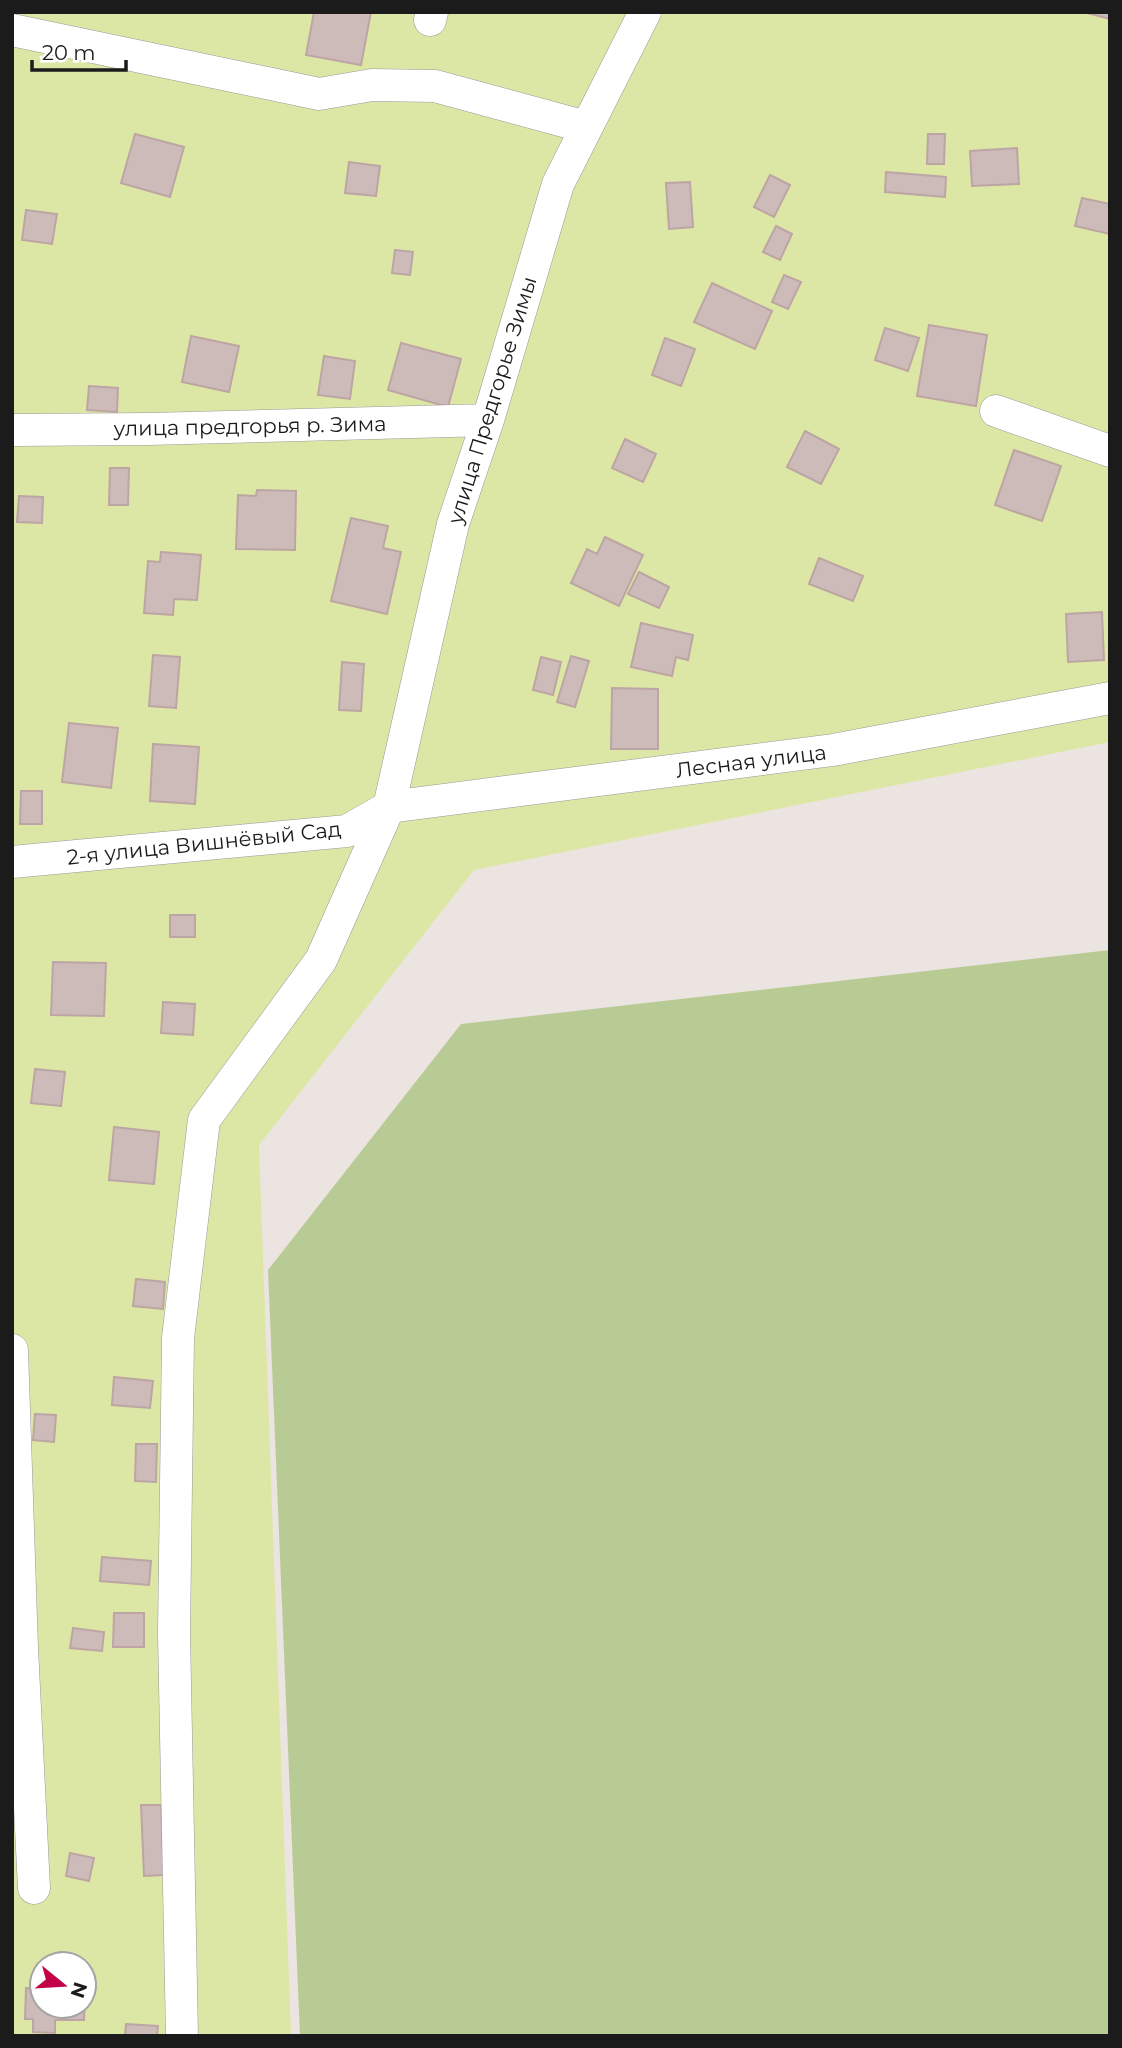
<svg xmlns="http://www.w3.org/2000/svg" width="1122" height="2048" font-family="Montserrat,sans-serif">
<rect width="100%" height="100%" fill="#ece4e0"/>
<!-- grass -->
<path fill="#dde7a5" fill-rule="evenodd" d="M 12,12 L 1110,12 L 1110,742 L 474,870 L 259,1145 L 291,2036 L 12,2036 ZM 42,1964 L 84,1964 L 84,2006 L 42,2006 Z"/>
<!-- forest -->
<path fill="#b9cb95" d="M 1110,950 L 1110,2036 L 300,2036 L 268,1270 L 461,1024 Z"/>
<!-- building -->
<path fill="#ccbbb9" stroke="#bda5a3" stroke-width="2" d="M 314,12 L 371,12 L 361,65 L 306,55 Z
M 1083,12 L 1110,12 L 1110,19 Z
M 135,134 L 184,147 L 170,197 L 121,183 Z
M 928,134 L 945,134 L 944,164 L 927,164 Z
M 1017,148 L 1019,184 L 972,186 L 970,151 Z
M 349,162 L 380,166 L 376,196 L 345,193 Z
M 886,172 L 946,177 L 945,197 L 885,192 Z
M 770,175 L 790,185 L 774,217 L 754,207 Z
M 690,182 L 693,227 L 669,229 L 666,183 Z
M 1082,198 L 1110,204 L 1110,234 L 1075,226 Z
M 26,210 L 57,214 L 52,244 L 22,240 Z
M 776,226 L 792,234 L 780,260 L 763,252 Z
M 395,250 L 413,252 L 410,275 L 392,273 Z
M 784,275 L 801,282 L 788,309 L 772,302 Z
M 712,283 L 772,311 L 755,349 L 694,322 Z
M 929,325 L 987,335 L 976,406 L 917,396 Z
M 885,328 L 919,338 L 908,371 L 875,360 Z
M 191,336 L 239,346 L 229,392 L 182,382 Z
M 665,338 L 695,349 L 681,386 L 652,375 Z
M 401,343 L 461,359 L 448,407 L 388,390 Z
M 324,356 L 355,361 L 350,399 L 318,395 Z
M 89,386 L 118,388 L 117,412 L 87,410 Z
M 805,431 L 839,449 L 821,484 L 787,467 Z
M 625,439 L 656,454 L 643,482 L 612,468 Z
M 1014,450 L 1061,466 L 1042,521 L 995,505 Z
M 110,468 L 129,468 L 128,505 L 109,505 Z
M 257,490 L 296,491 L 295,550 L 236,549 L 238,495 L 256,496 Z
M 19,496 L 43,497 L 42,523 L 17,522 Z
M 351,518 L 388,526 L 383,548 L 401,552 L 387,614 L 331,601 Z
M 605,537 L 643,555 L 619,606 L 571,583 L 587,549 L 597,554 Z
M 161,552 L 201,555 L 197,600 L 174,599 L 173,615 L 144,613 L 148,561 L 160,562 Z
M 819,558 L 863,576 L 853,601 L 809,584 Z
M 639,572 L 669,587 L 659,608 L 628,594 Z
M 1102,612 L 1104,660 L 1068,662 L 1066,614 Z
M 641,623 L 693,635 L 688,660 L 676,657 L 672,676 L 631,667 Z
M 153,655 L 180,657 L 176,708 L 149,706 Z
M 571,656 L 589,661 L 575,707 L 557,702 Z
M 541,657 L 561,662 L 553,695 L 533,690 Z
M 342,662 L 364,664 L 361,711 L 339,710 Z
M 612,688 L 658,689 L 658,749 L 611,749 Z
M 69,723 L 118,728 L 111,788 L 62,782 Z
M 153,744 L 199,747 L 195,804 L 150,801 Z
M 21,791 L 42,791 L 42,824 L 20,824 Z
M 170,915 L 195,915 L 195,937 L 170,937 Z
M 53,962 L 106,963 L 104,1016 L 51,1015 Z
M 163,1002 L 195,1004 L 193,1035 L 161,1033 Z
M 35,1069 L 65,1072 L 61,1106 L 31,1103 Z
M 114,1127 L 159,1132 L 154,1184 L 109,1180 Z
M 136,1279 L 165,1282 L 163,1309 L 133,1306 Z
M 114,1377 L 153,1381 L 150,1408 L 112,1405 Z
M 35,1414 L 56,1415 L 54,1442 L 33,1440 Z
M 136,1444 L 157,1444 L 156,1482 L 135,1481 Z
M 102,1557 L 151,1561 L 149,1585 L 100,1581 Z
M 114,1613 L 144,1613 L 144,1647 L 113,1647 Z
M 73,1628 L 104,1632 L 102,1651 L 70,1648 Z
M 141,1805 L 161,1805 L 164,1875 L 144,1876 Z
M 70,1853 L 94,1858 L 89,1881 L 66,1876 Z
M 26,1988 L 42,1989 L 42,2006 L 84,2006 L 85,1989 L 84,2020 L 55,2020 L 55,2033 L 33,2032 L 33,2019 L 25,2019 Z
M 126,2024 L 158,2026 L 157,2036 L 125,2036 Z"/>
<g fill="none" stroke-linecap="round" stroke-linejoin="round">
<!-- minor casing -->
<g stroke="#989898" stroke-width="33">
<path id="minor" d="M 430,20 L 432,12
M 12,30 L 319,94 L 372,85 L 435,86 L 586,127
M 996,411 L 1110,451
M 12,430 L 149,429 L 488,420
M 12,862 L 347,831 L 389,807 L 833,750 L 1110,698
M 12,1350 L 22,1648 L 34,1888
M 182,2036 L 174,1633 L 178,1338 L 204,1120 L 321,960 L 389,807 L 453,524 L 488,420 L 558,184 L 645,12"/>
</g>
<!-- minor -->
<use href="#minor" stroke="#fff" stroke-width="32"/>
</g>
<g text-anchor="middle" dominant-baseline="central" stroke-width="5" stroke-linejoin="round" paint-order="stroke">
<!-- street labels -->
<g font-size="21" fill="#1b1b1b" stroke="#fff">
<text transform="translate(492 400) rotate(-73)">улица Предгорье Зимы</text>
<text transform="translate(250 426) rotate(-1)">улица предгорья р. Зима</text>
<text transform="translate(751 761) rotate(-7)">Лесная улица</text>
<text transform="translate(204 843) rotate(-6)">2-я улица Вишнёвый Сад</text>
</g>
</g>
<!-- border -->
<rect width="1122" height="2048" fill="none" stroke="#1b1b1b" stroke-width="28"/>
<!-- north arrow -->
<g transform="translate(63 1985) rotate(108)"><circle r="33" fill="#ffffff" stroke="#a4a4a4" stroke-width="2"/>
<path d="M0-5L12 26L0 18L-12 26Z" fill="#c20348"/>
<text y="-10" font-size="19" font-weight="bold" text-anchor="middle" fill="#1b1b1b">N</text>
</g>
<!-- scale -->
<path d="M32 60v10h94v-10" fill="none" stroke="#1b1b1b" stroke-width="3.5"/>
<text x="42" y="60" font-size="21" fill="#1b1b1b" stroke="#ffffff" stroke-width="5" paint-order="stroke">20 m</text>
</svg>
